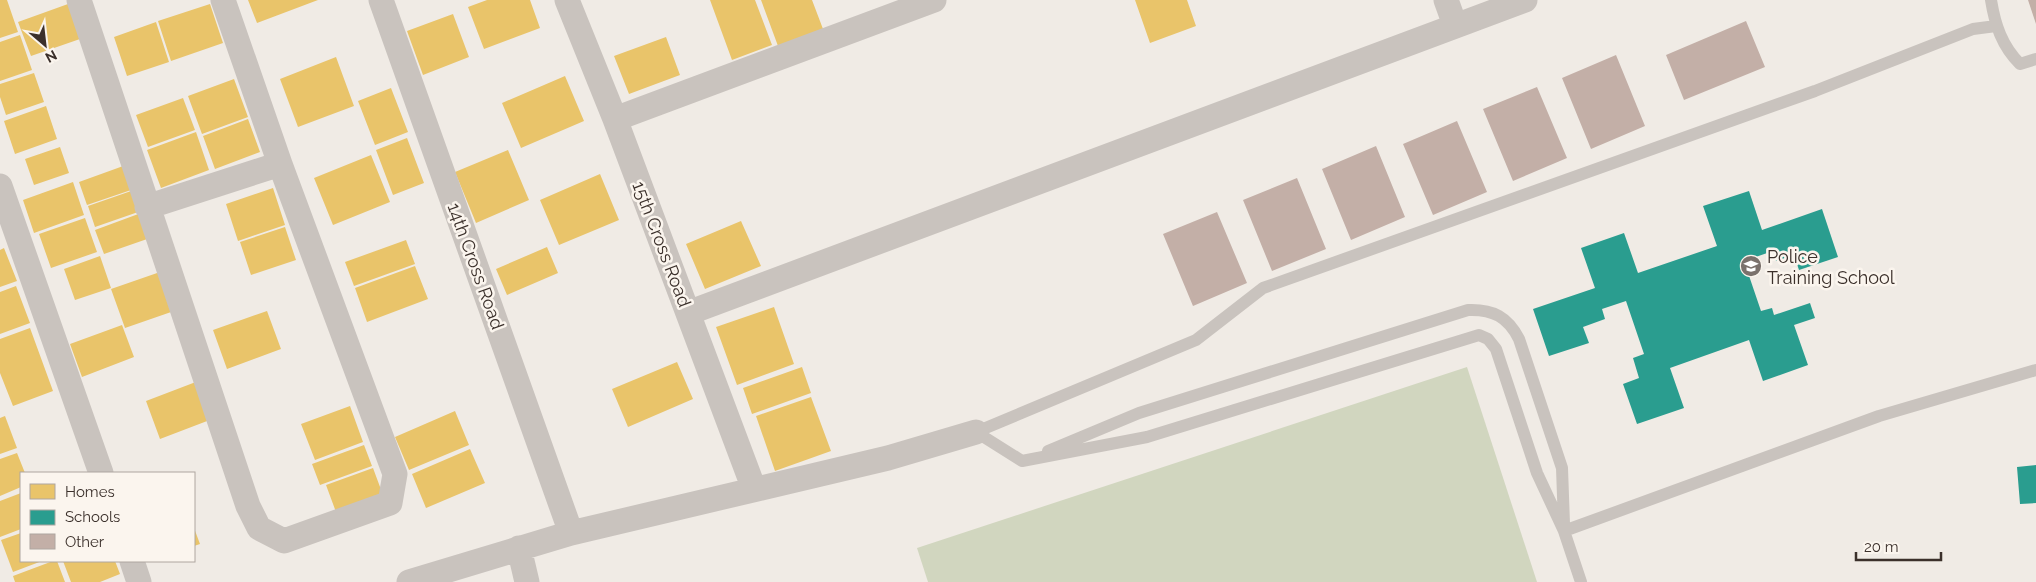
<svg xmlns="http://www.w3.org/2000/svg" width="2036" height="582" font-family="Raleway,sans-serif">
<rect width="100%" height="100%" fill="#f0ebe5"/>
<!-- green -->
<path fill="#d1d6bf" d="M 1467,367 L 1537,582 L 928,582 L 917,548 Z"/>
<!-- homes -->
<path fill="#e9c46a" d="M 0,0 L 7,0 L 18,32 L 0,38 Z
M 248,0 L 318,0 L 257,23 Z
M 487,0 L 530,0 L 540,28 L 484,49 L 468,7 Z
M 710,0 L 755,0 L 772,45 L 732,60 Z
M 761,0 L 812,0 L 823,29 L 778,46 Z
M 1135,0 L 1187,0 L 1196,26 L 1150,43 Z
M 68,4 L 80,39 L 31,56 L 18,22 Z
M 210,4 L 223,43 L 171,61 L 158,21 Z
M 453,14 L 469,57 L 423,75 L 407,31 Z
M 156,22 L 169,62 L 127,76 L 114,37 Z
M 20,35 L 32,70 L 0,81 L 0,42 Z
M 666,37 L 680,75 L 629,94 L 614,56 Z
M 336,57 L 354,106 L 298,127 L 280,79 Z
M 34,73 L 44,102 L 6,115 L 0,97 L 0,84 Z
M 565,76 L 584,121 L 521,148 L 502,103 Z
M 234,79 L 248,117 L 202,134 L 188,96 Z
M 391,88 L 408,132 L 375,145 L 358,101 Z
M 183,98 L 195,130 L 148,147 L 136,115 Z
M 46,106 L 57,139 L 15,154 L 4,121 Z
M 248,119 L 260,152 L 215,169 L 203,136 Z
M 196,132 L 209,170 L 161,188 L 147,150 Z
M 407,138 L 424,183 L 393,195 L 376,150 Z
M 60,147 L 69,173 L 34,185 L 25,159 Z
M 508,150 L 529,200 L 476,223 L 455,172 Z
M 371,155 L 390,202 L 333,225 L 314,178 Z
M 126,165 L 134,189 L 87,205 L 79,182 Z
M 600,174 L 619,220 L 559,245 L 540,200 Z
M 73,182 L 84,215 L 34,233 L 23,200 Z
M 273,188 L 285,225 L 238,241 L 226,204 Z
M 134,190 L 141,211 L 95,227 L 88,206 Z
M 141,213 L 150,238 L 104,254 L 95,230 Z
M 85,218 L 97,252 L 51,268 L 39,234 Z
M 741,221 L 761,266 L 705,289 L 686,244 Z
M 285,227 L 296,260 L 251,275 L 240,242 Z
M 406,240 L 415,264 L 354,286 L 345,262 Z
M 547,247 L 558,273 L 507,295 L 496,269 Z
M 4,248 L 17,281 L 0,287 L 0,250 Z
M 100,256 L 111,288 L 75,300 L 64,269 Z
M 415,266 L 428,299 L 367,322 L 355,288 Z
M 160,272 L 174,311 L 125,328 L 111,289 Z
M 16,286 L 30,323 L 0,334 L 0,292 Z
M 774,307 L 794,364 L 737,385 L 716,327 Z
M 267,311 L 281,349 L 227,369 L 213,330 Z
M 122,325 L 134,357 L 82,377 L 70,344 Z
M 30,328 L 53,391 L 13,406 L 0,373 L 0,339 Z
M 677,362 L 693,399 L 628,427 L 612,389 Z
M 802,367 L 811,393 L 752,414 L 743,388 Z
M 201,380 L 215,418 L 160,439 L 146,401 Z
M 811,397 L 831,451 L 775,471 L 756,416 Z
M 350,406 L 363,442 L 315,460 L 301,424 Z
M 455,411 L 469,445 L 409,470 L 395,437 Z
M 5,416 L 17,448 L 0,454 L 0,418 Z
M 364,445 L 372,466 L 320,485 L 312,464 Z
M 470,449 L 485,483 L 426,508 L 412,474 Z
M 17,453 L 25,473 L 21,473 L 21,487 L 0,496 L 0,459 Z
M 373,468 L 383,495 L 336,512 L 326,485 Z
M 21,493 L 21,529 L 0,537 L 0,501 Z
M 194,528 L 200,544 L 194,546 Z
M 21,533 L 21,561 L 42,561 L 13,572 L 1,540 Z
M 53,561 L 57,561 L 65,582 L 15,582 L 13,576 Z
M 63,561 L 115,561 L 120,574 L 100,582 L 71,582 Z"/>
<!-- schools -->
<path fill="#2a9d8f" d="M 1749,191 L 1762,230 L 1822,209 L 1838,257 L 1799,270 L 1794,255 L 1776,261 L 1773,251 L 1744,261 L 1761,311 L 1772,308 L 1774,315 L 1810,303 L 1815,318 L 1794,325 L 1808,365 L 1763,381 L 1749,340 L 1670,368 L 1684,408 L 1637,424 L 1623,384 L 1639,378 L 1633,358 L 1644,354 L 1626,301 L 1602,309 L 1605,319 L 1583,327 L 1589,343 L 1549,356 L 1533,309 L 1595,288 L 1581,248 L 1624,233 L 1638,273 L 1717,246 L 1703,206 Z
M 2036,465 L 2036,503 L 2020,504 L 2017,467 Z"/>
<!-- building -->
<path fill="#c3afa7" d="M 2028,0 L 2036,0 L 2036,24 Z
M 1746,21 L 1765,67 L 1684,100 L 1666,55 Z
M 1616,55 L 1645,126 L 1591,149 L 1562,78 Z
M 1537,87 L 1567,158 L 1513,181 L 1483,109 Z
M 1457,121 L 1487,192 L 1433,215 L 1403,144 Z
M 1376,146 L 1405,217 L 1351,240 L 1322,169 Z
M 1297,178 L 1326,249 L 1272,271 L 1243,200 Z
M 1217,212 L 1247,283 L 1193,306 L 1163,234 Z"/>
<g fill="none" stroke-linecap="round" stroke-linejoin="round">
<!-- lane -->
<path stroke="#c9c3be" stroke-width="12" d="M 1991,0 C 1995,25 2002,46 2020,64 L 2036,59
M 976,432 L 1196,340 L 1263,288 L 1815,91 L 1973,29 L 1996,26
M 976,432 L 1022,461 L 1147,437 L 1479,335 L 1488,339 L 1496,349 L 1537,473 L 1564,531
M 1048,451 L 1139,413 L 1468,310 C 1493,309 1508,317 1519,339 L 1562,468 L 1564,524
M 1581,582 L 1564,531 L 1879,416 L 2036,370"/>
<!-- street -->
<path stroke="#c9c3be" stroke-width="25" d="M 79,0 L 248,506 L 259,528 L 284,541 L 390,503 L 395,474 L 280,164 L 223,0
M 381,0 L 571,533
M 567,0 L 615,119 L 754,489
M 1446,0 L 1455,25
M 615,119 L 934,0
M 0,186 L 101,473
M 147,207 L 280,164
M 688,313 L 1525,0
M 519,548 L 527,582
M 132,561 L 139,582
M 409,582 L 571,533 L 888,458 L 976,432"/>
</g>
<!-- icons -->
<defs>
<g id="university-disc" transform="scale(1.125)"><circle r="9.5" fill="#7a716c" stroke="#fbf5ee"/><path d="M0-5L7-2L0 1L-7-2ZM-4 1L0 2.5L4 1V4Q0 6-4 4Z" fill="#fff"/></g>
</defs>
<g fill-rule="evenodd">
<use href="#university-disc" x="1751" y="266"/>
</g>
<g text-anchor="middle" dominant-baseline="central" stroke-width="5" stroke-linejoin="round" paint-order="stroke">
<!-- street labels -->
<g font-size="18" fill="#3b302b" stroke="#fbf5ee">
<text transform="translate(662 244) rotate(69)">15th Cross Road</text>
<text transform="translate(476 266) rotate(70)">14th Cross Road</text>
</g>
<!-- poi labels -->
<g font-size="18" fill="#3b302b" stroke="#fbf5ee" text-anchor="start">
<text x="1767" y="256">Police<tspan x="1767" dy="21">Training School</tspan></text>
</g>
</g>
<!-- legend -->
<rect x="20" y="472" width="175" height="90" fill="#fbf5ee" stroke="#aea6a0"/>
<rect x="30" y="484" width="25" height="15" fill="#e9c46a" stroke="#aea6a0"/>
<text x="65" y="497" font-size="15" fill="#3b302b">Homes</text>
<rect x="30" y="510" width="25" height="15" fill="#2a9d8f" stroke="#aea6a0"/>
<text x="65" y="522" font-size="15" fill="#3b302b">Schools</text>
<rect x="30" y="534" width="25" height="15" fill="#c3afa7" stroke="#aea6a0"/>
<text x="65" y="547" font-size="15" fill="#3b302b">Other</text>
<!-- north arrow -->
<g transform="translate(45 45) rotate(152)" stroke="#fbf5ee" stroke-width="4" paint-order="stroke">
<path d="M0-4L9 19L0 12L-9 19Z" fill="#3b302b"/>
<text y="-8" font-size="14" font-weight="bold" text-anchor="middle" fill="#3b302b">N</text>
</g>
<!-- scale -->
<path d="M1856 552v8h85v-8" fill="none" stroke="#3b302b" stroke-width="2.5"/>
<text x="1864" y="552" font-size="15" fill="#3b302b" stroke="#fbf5ee" stroke-width="4" paint-order="stroke">20 m</text>
</svg>
